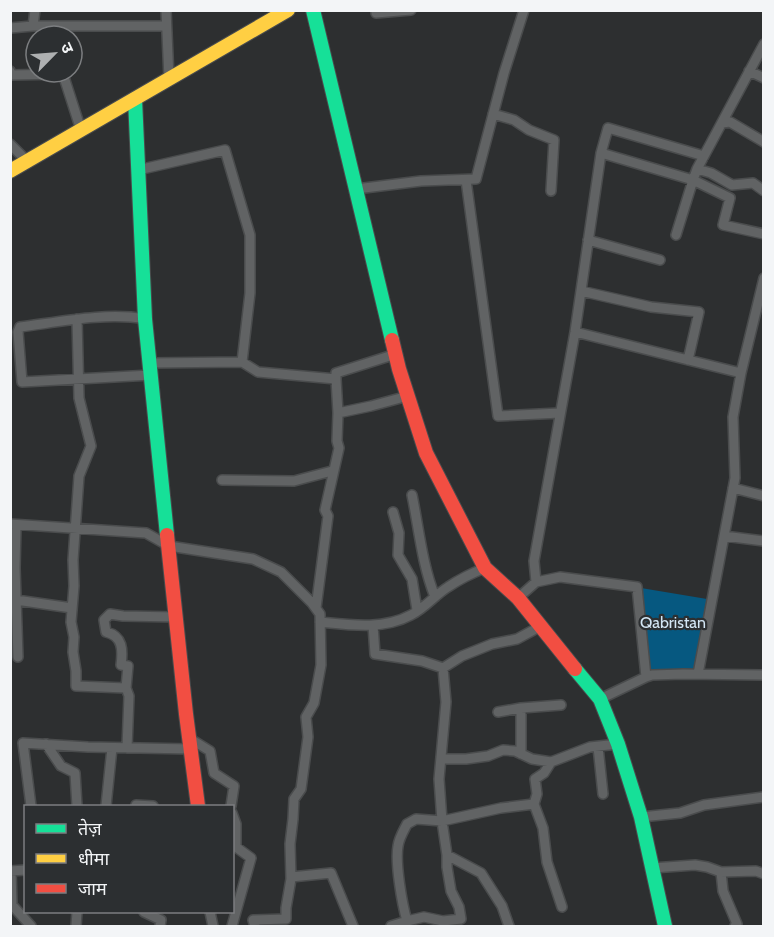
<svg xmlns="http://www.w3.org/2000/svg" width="774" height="937" font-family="Cabin,'Noto Sans Devanagari',sans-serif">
<rect width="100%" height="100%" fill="#2d2f30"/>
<!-- green -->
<path fill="#065880" d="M 641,588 L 707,599 L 694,671 L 650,674 Z"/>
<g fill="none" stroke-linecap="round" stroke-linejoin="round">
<!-- street casing -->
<g stroke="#4a4c4d" stroke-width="12">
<path id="street" d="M 166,10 L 169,79
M 376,10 L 376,13 L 411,10
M 33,26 L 166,26
M 10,28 L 33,26 L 35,10
M 10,71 L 11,75 L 63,74 L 81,130
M 749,71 L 764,78
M 493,114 L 514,120 L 529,130 L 554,140 L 551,191
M 722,123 L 730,122 L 764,142
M 10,144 L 27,161
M 601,153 L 608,128 L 704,156
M 697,169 L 711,173 L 732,185 L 753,183 L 764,191
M 138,170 L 225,150 L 250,235 L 250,293 L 242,362
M 466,180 L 498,416 L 560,413
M 356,189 L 421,181 L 476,179 L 504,73 L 524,10
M 676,235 L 693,180 L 730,198 L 723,225 L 764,234
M 588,240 L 660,260
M 581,291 L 651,307 L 699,312 L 688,360
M 77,319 L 79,398 L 91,446 L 79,476 L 73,560 L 74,586 L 71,622 L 74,637 L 73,652 L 76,671 L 76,686 L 126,688
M 145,319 C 106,312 59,322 20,327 L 18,332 L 22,382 L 151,375
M 575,332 L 741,373 L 764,278
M 150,363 L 242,362 L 258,372 L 336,379 L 336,373 L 396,354
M 336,379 L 338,413 L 371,406 L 408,396
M 222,480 L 294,481 L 332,471
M 733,488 L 764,496
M 412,495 C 419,529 422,564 435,597
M 393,512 L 399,533 L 398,555 L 412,579 L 417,610
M 10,524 L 146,533 L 169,546 L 253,559 L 281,572 L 312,603 L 320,614 L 321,665 L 314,703 L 306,717 L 308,737 L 301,789 L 294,799 L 293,819 L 290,844 L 291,879 L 286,908 L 286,919 L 253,920 L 255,926
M 16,525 L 15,568 L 18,657
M 724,536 L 764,541
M 536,582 L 534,561 L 575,332 L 601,153 L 693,180 L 697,169 L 764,44
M 518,598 L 536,582 L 560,577 L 637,587 L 646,677 L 652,675 L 683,674 L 764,675
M 16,600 L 72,608
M 316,608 L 328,516 L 325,510 L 339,448 L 337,441 L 338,413
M 320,622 C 350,625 383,630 411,615 C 425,608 435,595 448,587 C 460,579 472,573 485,568
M 373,625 L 375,654 L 422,661 L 443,668 L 462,656 L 492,644 L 517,639 L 541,626
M 443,668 L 446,702 L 439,779 L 442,821 L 447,855 L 447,867 L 451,891 L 459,907 L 461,919 L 443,921 L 424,917 L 407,921 C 402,904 395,863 398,846 C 399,838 404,830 407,824 L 416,819 L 442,821 L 501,808 L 534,804 L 537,794 L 535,779 L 544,773 L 551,762
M 698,674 L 735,478 L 733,417 L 741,373
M 600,699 L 646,677
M 498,712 L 521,708
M 189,738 L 210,751 L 214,773 L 234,786 L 231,806
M 46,744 L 61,766 L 75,773 L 77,806
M 598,747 L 603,794
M 127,748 L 129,696 L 126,688 L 128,666 L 121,665 C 123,650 123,636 106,632 L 104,620 L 110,614 L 123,616 L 176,617
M 521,754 L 521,708 L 561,705
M 442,759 L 466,759 L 488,756 L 503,750 L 515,751 L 532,759 L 551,762 L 590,747 L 618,744
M 534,804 L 543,828 L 547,862 L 562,907
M 31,806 L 23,743 L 88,747 L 191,749
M 106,806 L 112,748
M 136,806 L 136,805 L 153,806
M 641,817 L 680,813 L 704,805 L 764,797
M 447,855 L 481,873 L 502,906 L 509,926
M 652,868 L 695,865 L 707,867 L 721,872 L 756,871 L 764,874
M 10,871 L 26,870
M 11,871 L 12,905 L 31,926
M 721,872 L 723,891 L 737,924 L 735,926
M 291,877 L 331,873 L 353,926
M 144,912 L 161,920 L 160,926
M 210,912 L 213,926
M 76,926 L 77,912
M 232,926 L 251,858 L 236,847 L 236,824 L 232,813
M 391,926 L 407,921"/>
</g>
<!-- fast casing -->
<g stroke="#4a4c4d" stroke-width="16">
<path id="fast" d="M 313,10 L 392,340
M 135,99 L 145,319 L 167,535
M 575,669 L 600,699 L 618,744 L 641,817 L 665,926"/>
</g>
<!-- slow casing -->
<g stroke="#4a4c4d" stroke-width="16">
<path id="slow" d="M 10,171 L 288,10"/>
</g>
<!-- jam casing -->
<g stroke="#4a4c4d" stroke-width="16">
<path id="jam" d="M 392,340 L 399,369 L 426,453 L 485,568 L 518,598 L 575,669
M 167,535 L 186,714 L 198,806"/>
</g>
<!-- street -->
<use href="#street" stroke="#616364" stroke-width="9"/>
<!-- fast -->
<use href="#fast" stroke="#16e098" stroke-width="14"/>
<!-- slow -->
<use href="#slow" stroke="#ffcf43" stroke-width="14"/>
<!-- jam -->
<use href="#jam" stroke="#f24e42" stroke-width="14"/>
</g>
<g text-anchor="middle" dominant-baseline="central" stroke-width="4.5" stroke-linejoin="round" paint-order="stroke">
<!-- park labels -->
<g font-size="16" fill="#d4e7f5" stroke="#2c2f31">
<text x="673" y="622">Qabristan</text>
</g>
</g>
<!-- border -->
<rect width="774" height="937" fill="none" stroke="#f3f5f7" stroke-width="24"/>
<!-- legend -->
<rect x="24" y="805" width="210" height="108" fill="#2c2f31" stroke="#7c7e80" stroke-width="1.5"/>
<rect x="36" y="824" width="30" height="9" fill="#16e098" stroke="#7c7e80" stroke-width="1.5"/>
<text x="78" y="835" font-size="18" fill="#f3f5f7">तेज़</text>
<rect x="36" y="854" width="30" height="9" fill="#ffcf43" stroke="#7c7e80" stroke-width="1.5"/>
<text x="78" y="865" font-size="18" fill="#f3f5f7">धीमा</text>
<rect x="36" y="884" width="30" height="9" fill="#f24e42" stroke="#7c7e80" stroke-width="1.5"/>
<text x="78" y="895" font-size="18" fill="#f3f5f7">जाम</text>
<!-- north arrow -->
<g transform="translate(54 54) rotate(65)"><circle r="28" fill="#2c2f31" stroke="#7c7e80" stroke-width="1.5"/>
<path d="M0-4.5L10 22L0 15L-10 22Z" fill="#aeb0b1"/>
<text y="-9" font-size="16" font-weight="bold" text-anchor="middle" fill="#f3f5f7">उ</text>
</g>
</svg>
